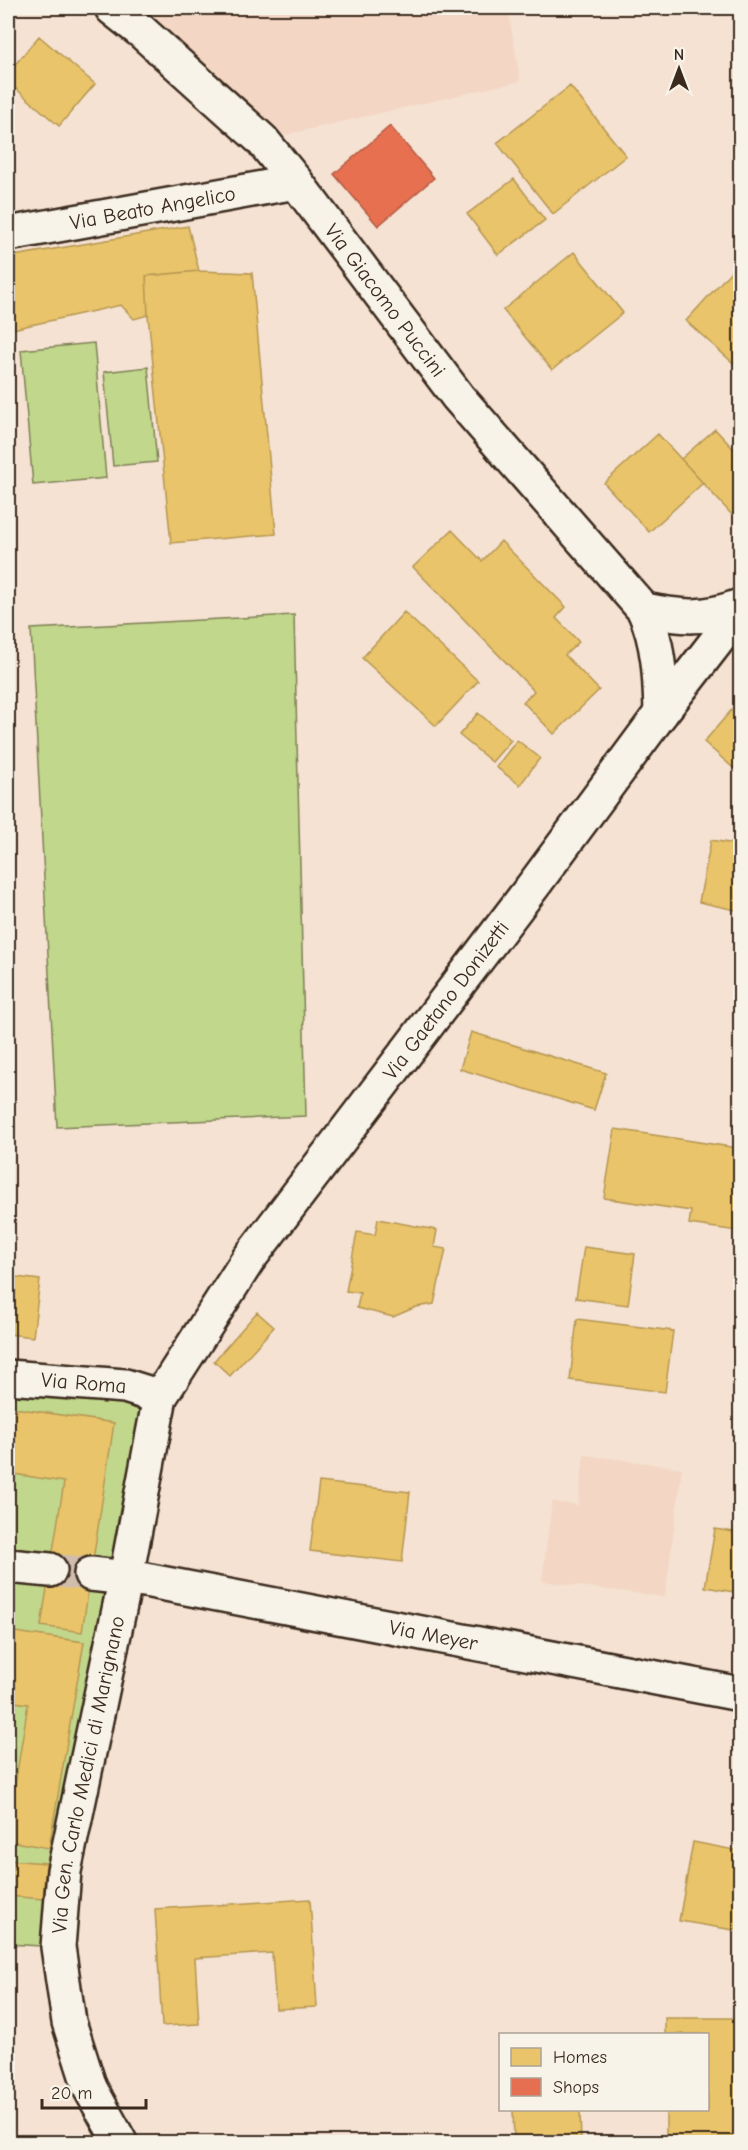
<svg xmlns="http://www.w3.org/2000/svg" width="748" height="2150" font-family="'Comic Neue',sans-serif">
<rect width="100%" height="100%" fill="#f5e2d2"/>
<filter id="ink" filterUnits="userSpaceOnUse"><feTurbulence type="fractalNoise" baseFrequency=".0167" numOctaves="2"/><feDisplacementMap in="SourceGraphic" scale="12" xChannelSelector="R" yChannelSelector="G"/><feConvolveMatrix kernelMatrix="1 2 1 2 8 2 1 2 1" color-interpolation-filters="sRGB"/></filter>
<g filter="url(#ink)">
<!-- built -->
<path fill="#f3d6c3" d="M 112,8 L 508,8 L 520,81 L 262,140 Z
M 584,1455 L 682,1468 L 665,1597 L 542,1581 L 552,1502 L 578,1505 Z"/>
<!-- green -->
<path fill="#c1d78c" stroke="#7e8055" stroke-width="1.5" d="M 94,343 L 106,478 L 33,485 L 21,350 Z
M 148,367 L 157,462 L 113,466 L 104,372 Z
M 294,615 L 306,1116 L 57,1127 L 31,629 Z
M 8,1377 L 160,1397 L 58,1947 L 8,1944 Z"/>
<!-- homes -->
<path fill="#e9c46a" stroke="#b59653" stroke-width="1.5" d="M 39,36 L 95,84 L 59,126 L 8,82 L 8,73 Z
M 570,86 L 626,156 L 553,214 L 497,143 Z
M 514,179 L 545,220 L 498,255 L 467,214 Z
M 188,226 L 199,271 L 146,276 L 148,315 L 134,319 L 121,305 L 8,330 L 8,257 Z
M 574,252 L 623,313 L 552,370 L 503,310 Z
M 733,269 L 740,275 L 740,369 L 686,321 Z
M 199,271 L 252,273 L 276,534 L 171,543 L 148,315 L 146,276 Z
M 715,429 L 740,456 L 740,507 L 732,515 L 681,459 Z
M 658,434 L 703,483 L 649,532 L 604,483 Z
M 452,530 L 482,561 L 501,541 L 566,607 L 556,618 L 579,642 L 565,655 L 599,690 L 554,734 L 523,702 L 534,691 L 413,567 Z
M 404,612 L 478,681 L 436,726 L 362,658 Z
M 740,700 L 740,774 L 704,742 Z
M 478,713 L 511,740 L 492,762 L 459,735 Z
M 517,740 L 540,758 L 520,785 L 496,767 Z
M 711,840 L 740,845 L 740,911 L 699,902 Z
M 471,1032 L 606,1073 L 594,1110 L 460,1069 Z
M 615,1129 L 737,1148 L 734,1168 L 740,1169 L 740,1208 L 737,1231 L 689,1224 L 691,1211 L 604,1198 Z
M 378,1219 L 437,1230 L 434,1247 L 446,1249 L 434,1304 L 416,1307 L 393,1317 L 357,1308 L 360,1293 L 346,1291 L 357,1232 L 375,1235 Z
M 584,1247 L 635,1254 L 628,1305 L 576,1298 Z
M 8,1276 L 40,1280 L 33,1337 L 8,1334 Z
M 257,1312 L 274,1327 L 230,1376 L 214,1361 Z
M 577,1319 L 673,1331 L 665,1392 L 570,1380 Z
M 8,1407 L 114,1423 L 82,1632 L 41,1626 L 64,1482 L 8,1473 Z
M 319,1482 L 410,1492 L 402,1562 L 310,1551 Z
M 715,1529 L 740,1533 L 740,1593 L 705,1587 Z
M 8,1631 L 84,1642 L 49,1848 L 8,1841 L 8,1828 L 28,1704 L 8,1701 Z
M 693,1842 L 740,1851 L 740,1931 L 679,1921 Z
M 8,1860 L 46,1863 L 43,1899 L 8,1896 Z
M 310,1899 L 317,2007 L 276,2009 L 272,1953 L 195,1958 L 199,2024 L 162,2026 L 155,1909 Z
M 665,2018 L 740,2018 L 740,2142 L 666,2142 L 666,2110 L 708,2110 L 708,2034 L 665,2034 Z
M 513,2110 L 580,2110 L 581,2142 L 514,2142 Z"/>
<!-- shops -->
<path fill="#e76f51" stroke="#b35a42" stroke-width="1.5" d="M 390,126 L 434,178 L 378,226 L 334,174 Z"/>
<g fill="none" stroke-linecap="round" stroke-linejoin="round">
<!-- minor-tunnel -->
<path stroke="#d0bdae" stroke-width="33" stroke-dasharray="33 16" stroke-linecap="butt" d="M 50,1570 L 91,1574"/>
<!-- minor casing -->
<g stroke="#3b2a1e" stroke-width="38">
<g id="minor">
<path id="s1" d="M 112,8 L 141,31 L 262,140 L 296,182 L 458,397 L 644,610 C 659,643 660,677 661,713"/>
<path id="s2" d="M 8,234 L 296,182"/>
<path d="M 644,610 C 681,617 704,620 740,606"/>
<path id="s3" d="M 8,1377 L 125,1386 L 160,1397"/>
<path d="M 8,1566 L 50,1570"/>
<path id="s4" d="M 91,1574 L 145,1580 L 740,1694"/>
<path id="s5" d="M 120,2142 L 90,2088 L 69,2022 L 58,1947 L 64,1871 L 126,1577 L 160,1397 L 248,1260 L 536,882 L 661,713 L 740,611"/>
</g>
</g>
<!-- minor -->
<use href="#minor" stroke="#f7f3e8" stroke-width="33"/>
</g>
</g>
<g text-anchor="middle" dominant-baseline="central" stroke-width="6" stroke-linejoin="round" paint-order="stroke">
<!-- street labels -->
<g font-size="21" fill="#3b2a1e" stroke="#f7f3e8">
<text stroke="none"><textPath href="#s2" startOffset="147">Via Beato Angelico</textPath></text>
<text stroke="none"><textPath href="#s1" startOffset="402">Via Giacomo Puccini</textPath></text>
<text stroke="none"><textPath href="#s5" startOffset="1256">Via Gaetano Donizetti</textPath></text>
<text stroke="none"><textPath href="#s3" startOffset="76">Via Roma</textPath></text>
<text stroke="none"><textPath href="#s4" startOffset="348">Via Meyer</textPath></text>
<text stroke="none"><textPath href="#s5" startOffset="382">Via Gen. Carlo Medici di Marignano</textPath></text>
</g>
</g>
<!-- margin -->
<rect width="748" height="2150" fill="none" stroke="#f7f3e8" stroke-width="30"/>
<rect x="15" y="15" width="718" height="2120" fill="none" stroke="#3b2a1e" stroke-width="2" filter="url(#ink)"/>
<!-- legend -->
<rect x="499" y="2033" width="210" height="78" fill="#f7f3e8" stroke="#aca397" stroke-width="1.5"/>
<rect x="511" y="2048" width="30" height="18" fill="#e9c46a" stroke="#aca397" stroke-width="1.5"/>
<text x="553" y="2063" font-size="18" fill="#3b2a1e">Homes</text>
<rect x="511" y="2078" width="30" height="18" fill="#e76f51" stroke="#aca397" stroke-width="1.5"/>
<text x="553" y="2093" font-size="18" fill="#3b2a1e">Shops</text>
<!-- north arrow -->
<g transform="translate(679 69)" stroke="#f7f3e8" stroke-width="4.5" paint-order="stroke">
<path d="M0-4.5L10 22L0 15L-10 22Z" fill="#3b2a1e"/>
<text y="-9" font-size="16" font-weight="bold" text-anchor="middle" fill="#3b2a1e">N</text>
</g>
<!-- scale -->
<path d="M42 2099v9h104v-9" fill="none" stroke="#3b2a1e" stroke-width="3"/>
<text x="51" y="2099" font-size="18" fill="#3b2a1e" stroke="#f7f3e8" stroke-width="4.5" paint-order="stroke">20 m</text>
</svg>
